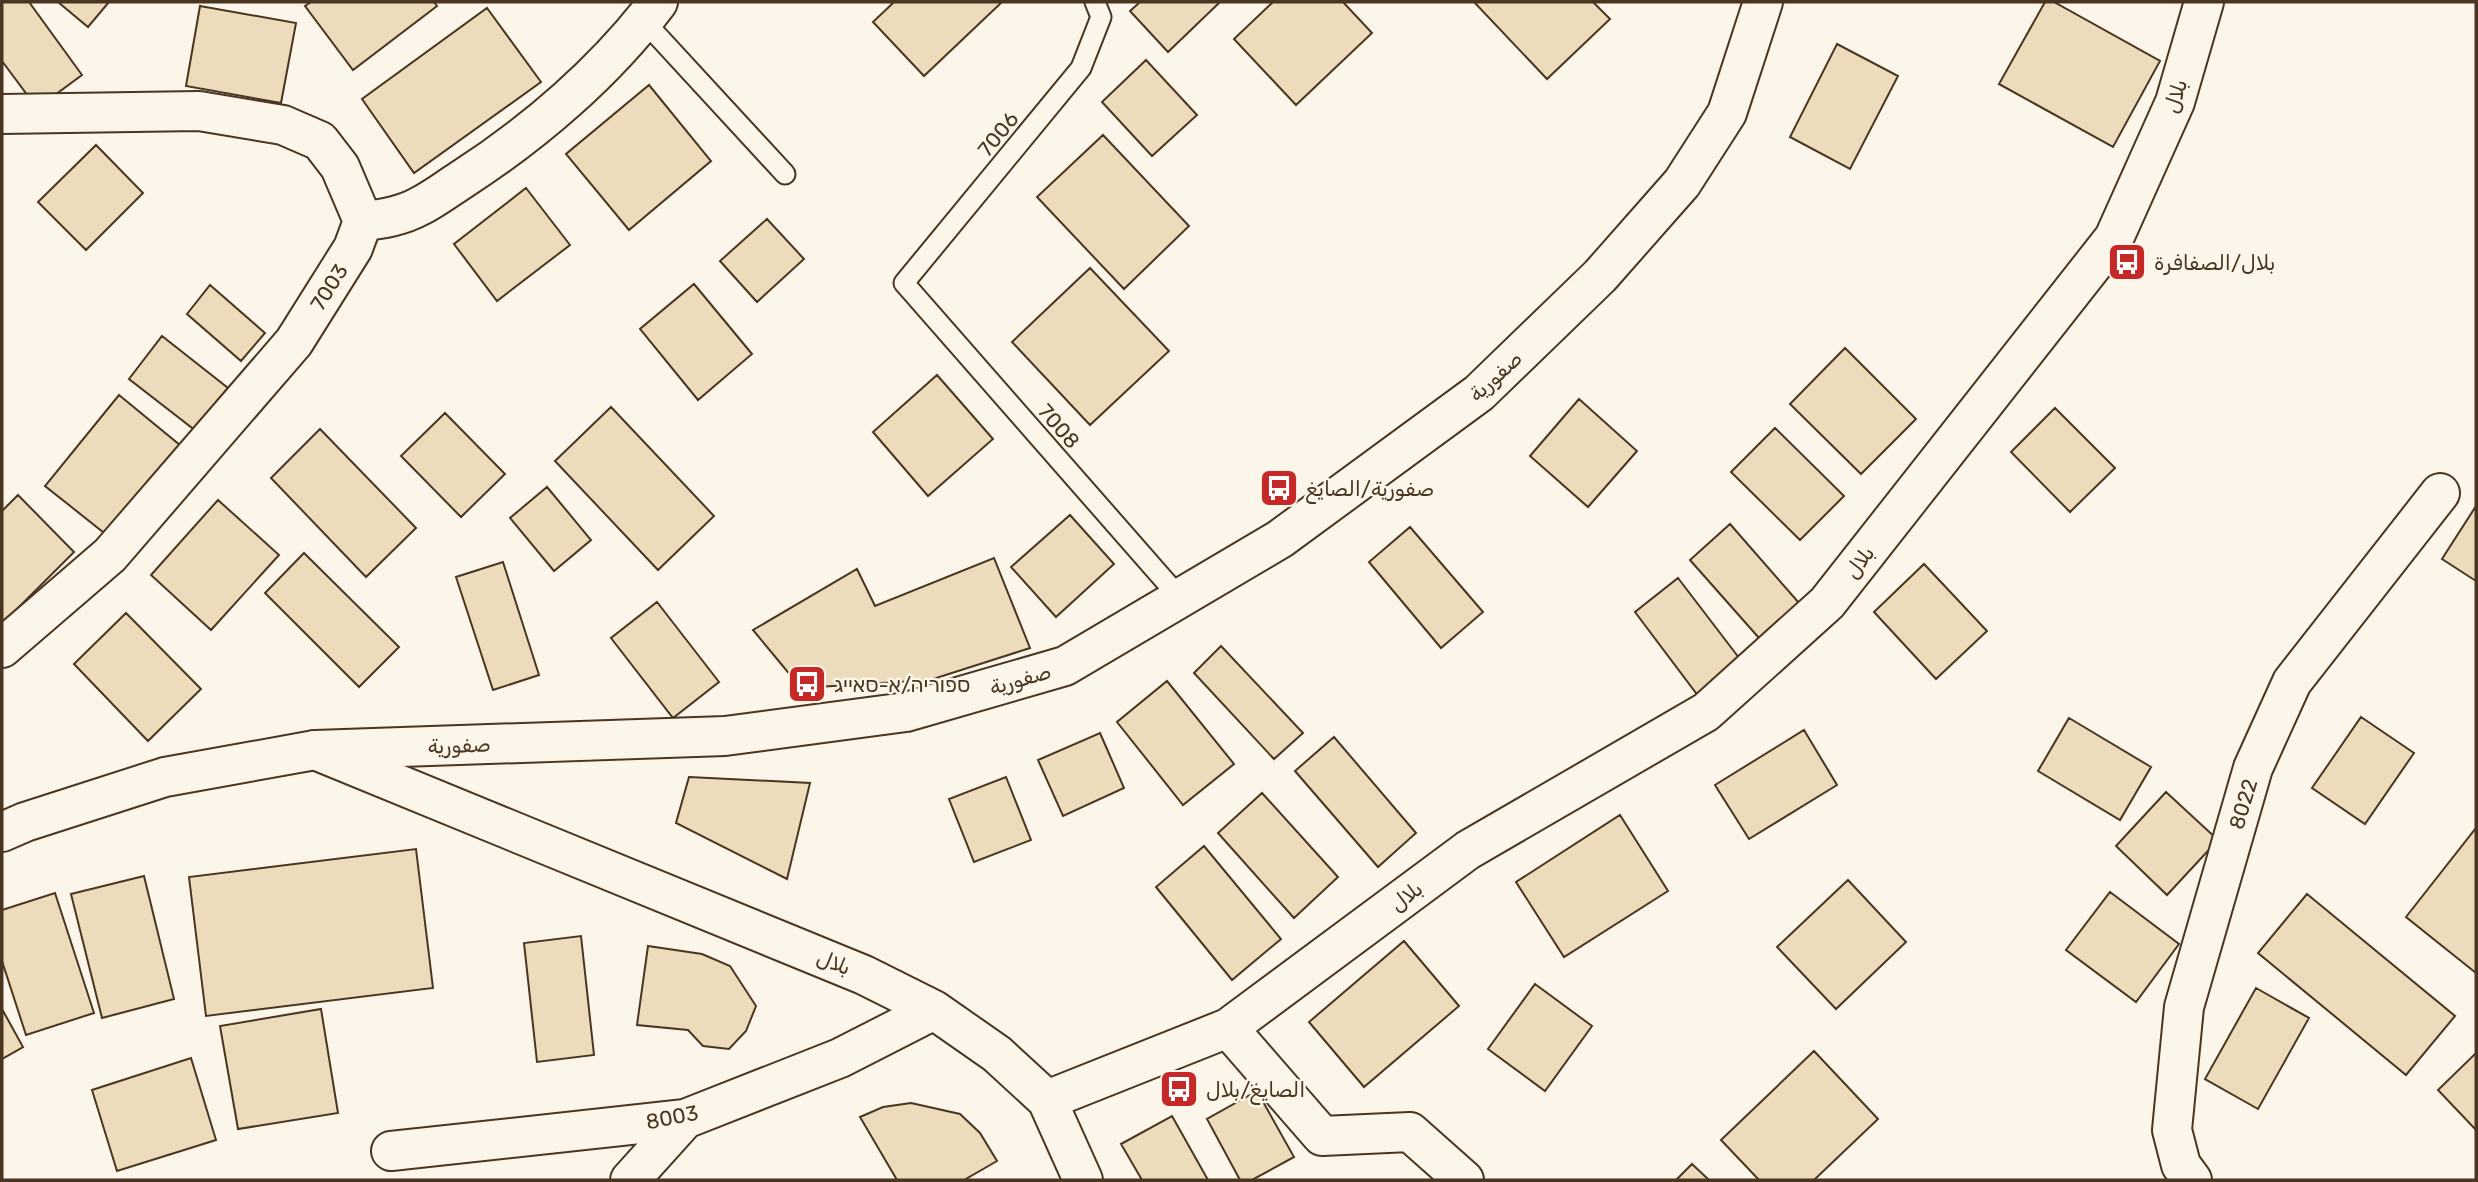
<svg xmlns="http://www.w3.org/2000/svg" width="2478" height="1182" font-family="Rubik,'Noto Sans Arabic',Heebo,sans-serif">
<rect width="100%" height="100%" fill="#fbf6e9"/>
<!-- building -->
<path fill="#ecdcbc" stroke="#4a3520" stroke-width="2" d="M 2,2 L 29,2 L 82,75 L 37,108 L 2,61 Z
M 58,2 L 109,2 L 88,27 Z
M 311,2 L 434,2 L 437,6 L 353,70 L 305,6 Z
M 894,2 L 1002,2 L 924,76 L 873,22 Z
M 1140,2 L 1220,2 L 1168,52 L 1130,11 Z
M 1273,2 L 1343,2 L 1372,33 L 1296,105 L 1234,39 Z
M 1474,2 L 1593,2 L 1610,19 L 1547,79 Z
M 2045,2 L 2054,2 L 2160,61 L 2113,147 L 1999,84 Z
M 200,6 L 296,23 L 281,103 L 186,86 Z
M 487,8 L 541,82 L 414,173 L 362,99 Z
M 1837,44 L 1898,76 L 1850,169 L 1790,137 Z
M 1146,60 L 1197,115 L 1152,156 L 1102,102 Z
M 649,85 L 711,161 L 629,230 L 566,154 Z
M 1103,135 L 1189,226 L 1124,289 L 1037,197 Z
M 96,145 L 143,193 L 86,250 L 38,202 Z
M 526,188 L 570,245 L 497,301 L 454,244 Z
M 767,219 L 804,259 L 757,302 L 720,261 Z
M 1090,268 L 1169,351 L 1090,425 L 1012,342 Z
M 694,284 L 752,354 L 698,400 L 640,329 Z
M 210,285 L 265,333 L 241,361 L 187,314 Z
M 162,336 L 228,388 L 196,431 L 129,379 Z
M 1845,348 L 1916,419 L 1861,474 L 1790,404 Z
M 937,375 L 993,439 L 928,496 L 873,432 Z
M 119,395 L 181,446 L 108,536 L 45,486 Z
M 1579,399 L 1637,451 L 1588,507 L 1530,456 Z
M 611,407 L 714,516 L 658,570 L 555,461 Z
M 2055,408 L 2115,468 L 2070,512 L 2011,452 Z
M 445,413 L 505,474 L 461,517 L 401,456 Z
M 1775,428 L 1844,496 L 1800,540 L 1731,472 Z
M 320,429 L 416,528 L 366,577 L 271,478 Z
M 547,487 L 591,540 L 554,571 L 510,518 Z
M 18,495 L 74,552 L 2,624 L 2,511 Z
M 218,500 L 279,555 L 211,630 L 151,575 Z
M 2476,506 L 2476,581 L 2442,559 Z
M 1070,515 L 1114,564 L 1056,617 L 1011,567 Z
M 1730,524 L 1799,603 L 1759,638 L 1690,560 Z
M 1410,527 L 1483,612 L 1441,648 L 1369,562 Z
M 304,553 L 399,647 L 359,687 L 265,593 Z
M 994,558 L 1030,648 L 930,680 L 801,688 L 753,630 L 857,569 L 875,606 Z
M 503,562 L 539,675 L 493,690 L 456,577 Z
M 1924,564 L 1987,631 L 1936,679 L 1874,612 Z
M 1678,578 L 1746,667 L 1702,701 L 1635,612 Z
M 657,602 L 719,682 L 673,718 L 611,638 Z
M 126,613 L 201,689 L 148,741 L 74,664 Z
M 1221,646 L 1303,733 L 1274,759 L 1194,673 Z
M 1167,681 L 1234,764 L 1183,805 L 1117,722 Z
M 2361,717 L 2414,753 L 2365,824 L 2312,788 Z
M 2069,718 L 2151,767 L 2120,820 L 2038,771 Z
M 1804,730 L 1837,785 L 1749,839 L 1715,785 Z
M 1100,733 L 1124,788 L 1063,816 L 1038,760 Z
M 1334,737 L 1416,833 L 1378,867 L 1295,771 Z
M 689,777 L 810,783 L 787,879 L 676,823 Z
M 1006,777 L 1031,840 L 974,862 L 949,799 Z
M 2166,792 L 2218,840 L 2167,895 L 2116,846 Z
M 1262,793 L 1338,877 L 1294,918 L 1218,833 Z
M 1620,815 L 1668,891 L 1564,957 L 1516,882 Z
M 2476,828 L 2476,973 L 2406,917 Z
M 1204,846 L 1281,939 L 1232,980 L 1156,887 Z
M 416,849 L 433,988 L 206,1016 L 189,877 Z
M 144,876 L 174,999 L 102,1018 L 71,894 Z
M 1848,880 L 1906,942 L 1836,1009 L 1777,947 Z
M 2110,892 L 2179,944 L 2136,1002 L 2066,950 Z
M 55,893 L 94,1013 L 26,1035 L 2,961 L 2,910 Z
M 2307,894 L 2455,1016 L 2406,1075 L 2258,953 Z
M 581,936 L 594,1055 L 537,1062 L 524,943 Z
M 1404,941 L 1459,1006 L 1364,1087 L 1309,1022 Z
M 648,946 L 702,954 L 730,966 L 756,1006 L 746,1031 L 729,1049 L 703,1046 L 688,1030 L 637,1025 Z
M 1535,984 L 1592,1026 L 1545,1091 L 1488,1049 Z
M 2256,988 L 2309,1018 L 2258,1109 L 2205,1079 Z
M 2,1009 L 23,1047 L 2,1059 Z
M 321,1009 L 338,1113 L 238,1129 L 220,1026 Z
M 1814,1051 L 1878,1119 L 1814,1180 L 1759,1180 L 1721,1140 Z
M 2476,1053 L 2476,1130 L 2438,1090 Z
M 191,1058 L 216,1140 L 117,1171 L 92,1090 Z
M 1257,1091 L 1294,1157 L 1252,1180 L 1240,1180 L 1207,1119 Z
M 911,1103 L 960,1114 L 980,1133 L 997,1161 L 964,1180 L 897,1180 L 860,1117 L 883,1107 Z
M 1172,1116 L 1208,1180 L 1142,1180 L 1121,1144 Z
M 1692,1164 L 1709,1180 L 1676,1180 Z"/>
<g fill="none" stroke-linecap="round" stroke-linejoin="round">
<!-- lane casing -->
<g stroke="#4a3520" stroke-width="23">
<path id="lane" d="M 1095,2 L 1101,17 L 1081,68 L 904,283 L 1180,598
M 644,21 L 785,174"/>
</g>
<!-- street casing -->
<g stroke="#4a3520" stroke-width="42">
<path id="street" d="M 2,114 L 199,111 L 283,125 L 320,141 L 340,167 L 363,221 L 353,248 L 294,342 L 110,555 L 2,648
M 363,221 C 383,219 402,216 420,206 C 434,199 447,189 461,180 C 534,133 605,72 658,2
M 315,750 L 864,975 L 934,1010 L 997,1054 L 1047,1100 L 1228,1028 L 1468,850 L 1706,712 L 1827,603 L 2114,238 L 2175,102 L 2204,2
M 1228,1028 L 1322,1136 L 1410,1132 L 1464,1180
M 1047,1100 L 1083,1180
M 391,1151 L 685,1119 L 840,1058 L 934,1010
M 630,1180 L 685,1119
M 2192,1180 L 2181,1165 L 2172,1130 L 2184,1007 L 2253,768 L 2292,682 L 2440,493"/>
</g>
<!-- primary casing -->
<g stroke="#4a3520" stroke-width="42">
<path id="primary" d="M 2,832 L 25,822 L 165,777 L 315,750 L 725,736 L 906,712 L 1065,666 L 1280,539 L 1479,393 L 1600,276 L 1682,183 L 1727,113 L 1763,2"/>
</g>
<!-- lane -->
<use href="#lane" stroke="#fbf6e9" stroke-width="19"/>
<!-- street -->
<use href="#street" stroke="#fbf6e9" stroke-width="38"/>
<!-- primary -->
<use href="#primary" stroke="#fbf6e9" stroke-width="38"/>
</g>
<!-- icons -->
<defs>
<g id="bus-square" transform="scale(2.0125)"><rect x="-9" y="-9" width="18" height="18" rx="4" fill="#c62828" stroke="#fbf6e9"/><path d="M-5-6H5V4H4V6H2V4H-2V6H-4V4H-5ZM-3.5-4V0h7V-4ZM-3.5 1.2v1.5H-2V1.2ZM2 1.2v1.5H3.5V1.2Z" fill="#fff"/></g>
</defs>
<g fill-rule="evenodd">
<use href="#bus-square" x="2127" y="262"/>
<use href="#bus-square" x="1279" y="488"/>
<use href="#bus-square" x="807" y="684"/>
<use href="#bus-square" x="1179" y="1089"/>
</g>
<g text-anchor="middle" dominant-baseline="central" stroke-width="5" stroke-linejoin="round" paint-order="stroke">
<!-- street labels -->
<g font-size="21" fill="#4a3520" stroke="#fbf6e9">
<text transform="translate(2175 96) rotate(-71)">بلال</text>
<text transform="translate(998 134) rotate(-51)">7006</text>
<text transform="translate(329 287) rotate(-58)">7003</text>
<text transform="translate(1495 376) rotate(-42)">صفورية</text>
<text transform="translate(1059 426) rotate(49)">7008</text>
<text transform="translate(1859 562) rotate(-52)">بلال</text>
<text transform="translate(1020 679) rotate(-16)">صفورية</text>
<text transform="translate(459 745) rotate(-2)">صفورية</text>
<text transform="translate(2243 804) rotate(-73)">8022</text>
<text transform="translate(1406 896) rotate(-37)">بلال</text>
<text transform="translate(834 962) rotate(22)">بلال</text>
<text transform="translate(672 1117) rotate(-11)">8003</text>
</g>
<!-- poi labels -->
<g font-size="21" fill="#4a3520" stroke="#fbf6e9" text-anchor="start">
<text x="2154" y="262">بلال/الصفافرة</text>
<text x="1306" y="488">صفورية/الصايغ</text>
<text x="834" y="684">ספוריה/א-סאייג</text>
<text x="1206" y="1089">الصايغ/بلال</text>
</g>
</g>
<!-- border -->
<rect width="2478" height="1182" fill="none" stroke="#4a3520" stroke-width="7"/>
</svg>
